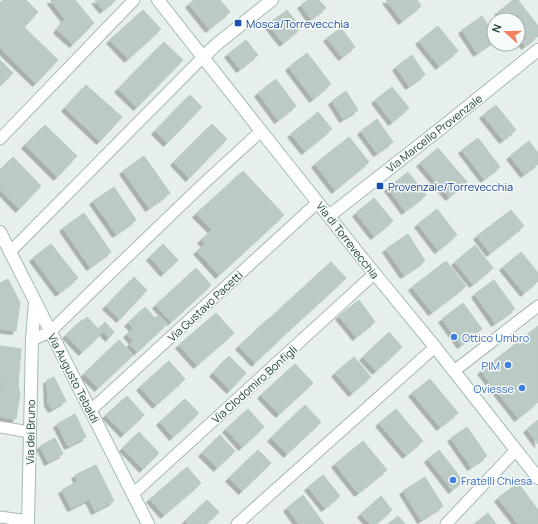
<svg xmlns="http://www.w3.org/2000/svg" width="538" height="524" font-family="Manrope,sans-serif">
<defs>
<filter id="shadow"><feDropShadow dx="-3.5" dy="3.5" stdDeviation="0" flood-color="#0004"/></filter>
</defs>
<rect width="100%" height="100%" fill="#e6efeb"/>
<!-- building -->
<path fill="#bbcac4" stroke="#b8c9c2" filter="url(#shadow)" d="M 3,0 L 26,0 L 38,12 L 24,27 L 58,60 L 36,83 L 0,48 L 0,3 Z
M 51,0 L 75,0 L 94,23 L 73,44 L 57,30 L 65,19 L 51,1 Z
M 95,0 L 116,0 L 103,10 Z
M 194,0 L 220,0 L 230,12 L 209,29 L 189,4 Z
M 308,0 L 319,0 L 326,8 L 311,19 L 301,5 Z
M 386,0 L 417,0 L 421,6 L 402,21 Z
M 513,0 L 518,0 L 538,26 L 538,36 L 525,46 L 518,37 L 518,20 L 505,20 L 498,12 Z
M 143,10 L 161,29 L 128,59 L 110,40 Z
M 287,10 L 301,28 L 283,43 L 268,24 Z
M 482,16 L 494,34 L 494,41 L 477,53 L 462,30 Z
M 438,26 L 458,51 L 439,66 L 419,41 Z
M 341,28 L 355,47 L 342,57 L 327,38 Z
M 246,40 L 258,55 L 240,69 L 228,54 Z
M 164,42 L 183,60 L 137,107 L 118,89 Z
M 307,53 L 331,84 L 313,99 L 289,67 Z
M 412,55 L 425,75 L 409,86 L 396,67 Z
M 0,60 L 13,73 L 0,86 Z
M 276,79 L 296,106 L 278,120 L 258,93 Z
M 86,85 L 122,117 L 100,141 L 65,108 Z
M 392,87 L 409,108 L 392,122 L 375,100 Z
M 346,91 L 358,110 L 343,119 L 332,101 Z
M 190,95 L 202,107 L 167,143 L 155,131 Z
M 496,105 L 516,130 L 503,140 L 483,115 Z
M 318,112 L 332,129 L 305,151 L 291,134 Z
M 377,119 L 393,142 L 377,153 L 361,131 Z
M 212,124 L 227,139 L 189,178 L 174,162 Z
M 45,125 L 77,156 L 57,177 L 25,145 Z
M 349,137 L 369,162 L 335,190 L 315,164 Z
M 478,138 L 500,167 L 484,179 L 462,150 Z
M 529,141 L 538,153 L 538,164 L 524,174 L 510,156 Z
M 438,148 L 467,182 L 449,197 L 420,163 Z
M 144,156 L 170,193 L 149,208 L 123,171 Z
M 13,157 L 41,186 L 19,209 L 0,189 L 0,170 Z
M 243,171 L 284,215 L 219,275 L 197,251 L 205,244 L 201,240 L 212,230 L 196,214 Z
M 408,172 L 426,195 L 405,211 L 388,188 Z
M 114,187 L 136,220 L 116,234 L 93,201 Z
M 374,198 L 393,221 L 374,236 L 356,213 Z
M 437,209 L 457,235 L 438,250 L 418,224 Z
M 511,210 L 524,226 L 490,253 L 477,236 Z
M 84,213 L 111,252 L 90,267 L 63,228 Z
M 408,234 L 425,261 L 404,275 L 386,249 Z
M 51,244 L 78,278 L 59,293 L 33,258 Z
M 163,244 L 178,260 L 164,273 L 150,257 Z
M 475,245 L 493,268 L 473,284 L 455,262 Z
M 521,252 L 538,273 L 538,281 L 524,293 L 503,267 Z
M 446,261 L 466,286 L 432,312 L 412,287 Z
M 331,262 L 346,278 L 285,334 L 270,318 Z
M 196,268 L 211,285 L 171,322 L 156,305 Z
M 134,277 L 147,290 L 120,319 L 106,306 Z
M 8,279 L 20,303 L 16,331 L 0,329 L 0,283 Z
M 494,280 L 515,309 L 495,323 L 475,294 Z
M 359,300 L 375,322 L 356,337 L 339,316 Z
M 463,303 L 482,329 L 461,345 L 442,319 Z
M 145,307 L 155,318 L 159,315 L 167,324 L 137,352 L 130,344 L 133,341 L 127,334 L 133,328 L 128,323 Z
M 216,313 L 234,333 L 197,365 L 179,345 Z
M 87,317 L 102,333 L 82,352 L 66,335 L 83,319 L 84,321 Z
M 269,318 L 285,334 L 255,363 L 239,346 Z
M 105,322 L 114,332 L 109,338 L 99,328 Z
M 538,326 L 538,402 L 518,418 L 481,371 Z
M 389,332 L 402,347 L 376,371 L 363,357 Z
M 119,340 L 133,355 L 98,388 L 84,374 Z
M 0,346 L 21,349 L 18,385 L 0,382 Z
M 229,356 L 246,373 L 230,390 L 213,373 Z
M 354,357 L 371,377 L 352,393 L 335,373 Z
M 169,361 L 185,379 L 156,405 L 140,387 Z
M 295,364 L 313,383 L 279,414 L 261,395 Z
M 54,377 L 66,401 L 52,409 L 48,403 L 47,380 Z
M 430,379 L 458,413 L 440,427 L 412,393 Z
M 2,382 L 18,385 L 20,394 L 0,391 Z
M 0,391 L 20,394 L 16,419 L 0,417 Z
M 127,396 L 144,415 L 124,434 L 106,415 Z
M 185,399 L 199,413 L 173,437 L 160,422 Z
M 305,405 L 321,422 L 287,454 L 271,438 Z
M 248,409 L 264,427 L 242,447 L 226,429 Z
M 396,409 L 423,441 L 406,455 L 379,423 Z
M 75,414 L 86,437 L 68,446 L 57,424 Z
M 538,420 L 538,444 L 527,429 Z
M 467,427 L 487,456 L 471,467 L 451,438 Z
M 139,432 L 159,453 L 143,469 L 123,448 Z
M 220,435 L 235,451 L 217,468 L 202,453 Z
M 55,438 L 63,454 L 48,462 L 40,446 Z
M 363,441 L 387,470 L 358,493 L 335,464 Z
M 258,450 L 271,463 L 242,491 L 229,478 Z
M 439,450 L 463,481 L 452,490 L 428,459 Z
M 96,465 L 114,501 L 95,511 L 89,499 L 71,508 L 62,490 L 78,481 L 75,475 Z
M 187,467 L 201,483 L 164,515 L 150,499 Z
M 323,475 L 340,496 L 325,508 L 308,487 Z
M 425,477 L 443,506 L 421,520 L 403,491 Z
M 518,483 L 538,510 L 538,524 L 518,524 L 498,498 Z
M 303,495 L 324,524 L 299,524 L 287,508 Z
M 381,496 L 392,510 L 376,524 L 370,524 L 361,514 Z
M 207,500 L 219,512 L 206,524 L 188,524 L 185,521 Z
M 488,513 L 496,524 L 474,524 Z
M 398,516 L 405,524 L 388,524 Z"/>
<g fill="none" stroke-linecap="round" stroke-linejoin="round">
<!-- street casing -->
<g stroke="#a8b8b2" stroke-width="13">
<path id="street" d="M 0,139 L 134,0
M 10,252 L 203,57
M 32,340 L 50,332 L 99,284 L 201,186 L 261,131
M 454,371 L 538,306
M 91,410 L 318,202
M 0,427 L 29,432
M 133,494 L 374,274
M 0,517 L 28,521
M 237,524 L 435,347
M 446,524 L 516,450"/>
</g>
<!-- secondary casing -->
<g stroke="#a4bbb3" stroke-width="14">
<path id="secondary" d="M 158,0 L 261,131 L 366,263 L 435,347 L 538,478
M 203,57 L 217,44 L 272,0
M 329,216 L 445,125 L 538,50
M 0,232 L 148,524
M 28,524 L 32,340 L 35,302"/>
</g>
<!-- street -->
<use href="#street" stroke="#fff" stroke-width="11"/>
<!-- secondary -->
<use href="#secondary" stroke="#fff" stroke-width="12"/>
</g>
<!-- markers -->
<g fill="#1a4fb4" stroke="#f7fbf9" stroke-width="1.5">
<rect x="234" y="19" width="8" height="8" rx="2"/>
<rect x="376" y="182" width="8" height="8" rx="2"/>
</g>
<g fill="#3f7fe0" stroke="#f7fbf9" stroke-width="1.5">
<circle cx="454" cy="337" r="4"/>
<circle cx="508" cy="365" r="4"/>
<circle cx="522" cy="388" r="4"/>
<circle cx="453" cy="480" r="4"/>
</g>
<g text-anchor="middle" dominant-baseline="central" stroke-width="3" stroke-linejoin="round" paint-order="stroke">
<!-- transit labels -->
<g font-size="11" fill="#164399" stroke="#f7fbf9" text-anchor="start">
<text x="246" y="23">Mosca/Torrevecchia</text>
<text x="388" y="186">Provenzale/Torrevecchia</text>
</g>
<!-- street labels -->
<g font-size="11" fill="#24423a" stroke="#f7fbf9">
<text transform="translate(434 133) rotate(-38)">Via Marcello Provenzale</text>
<text transform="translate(348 240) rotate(52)">Via di Torrevecchia</text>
<text transform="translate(205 306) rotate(-43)">Via Gustavo Pacetti</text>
<text transform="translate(74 378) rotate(63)">Via Augusto Tebaldi</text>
<text transform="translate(254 384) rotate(-42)">Via Clodomiro Bonfigli</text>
<text transform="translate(30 432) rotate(-89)">Via dei Bruno</text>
</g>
<!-- shop labels -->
<g font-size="11" fill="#366cbe" stroke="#f7fbf9" text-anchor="start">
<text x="462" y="337">Ottico Umbro</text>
<text x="500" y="365" text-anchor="end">PIM</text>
<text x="514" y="388" text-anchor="end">Oviesse</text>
<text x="461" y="480">Fratelli Chiesa</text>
</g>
</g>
<!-- north arrow -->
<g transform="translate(506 32) rotate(291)"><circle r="19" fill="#f7fbf9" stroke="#a3b1ad"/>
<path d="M0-3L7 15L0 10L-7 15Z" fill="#f4845f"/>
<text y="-6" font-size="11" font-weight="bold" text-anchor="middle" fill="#24423a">N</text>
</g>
</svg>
